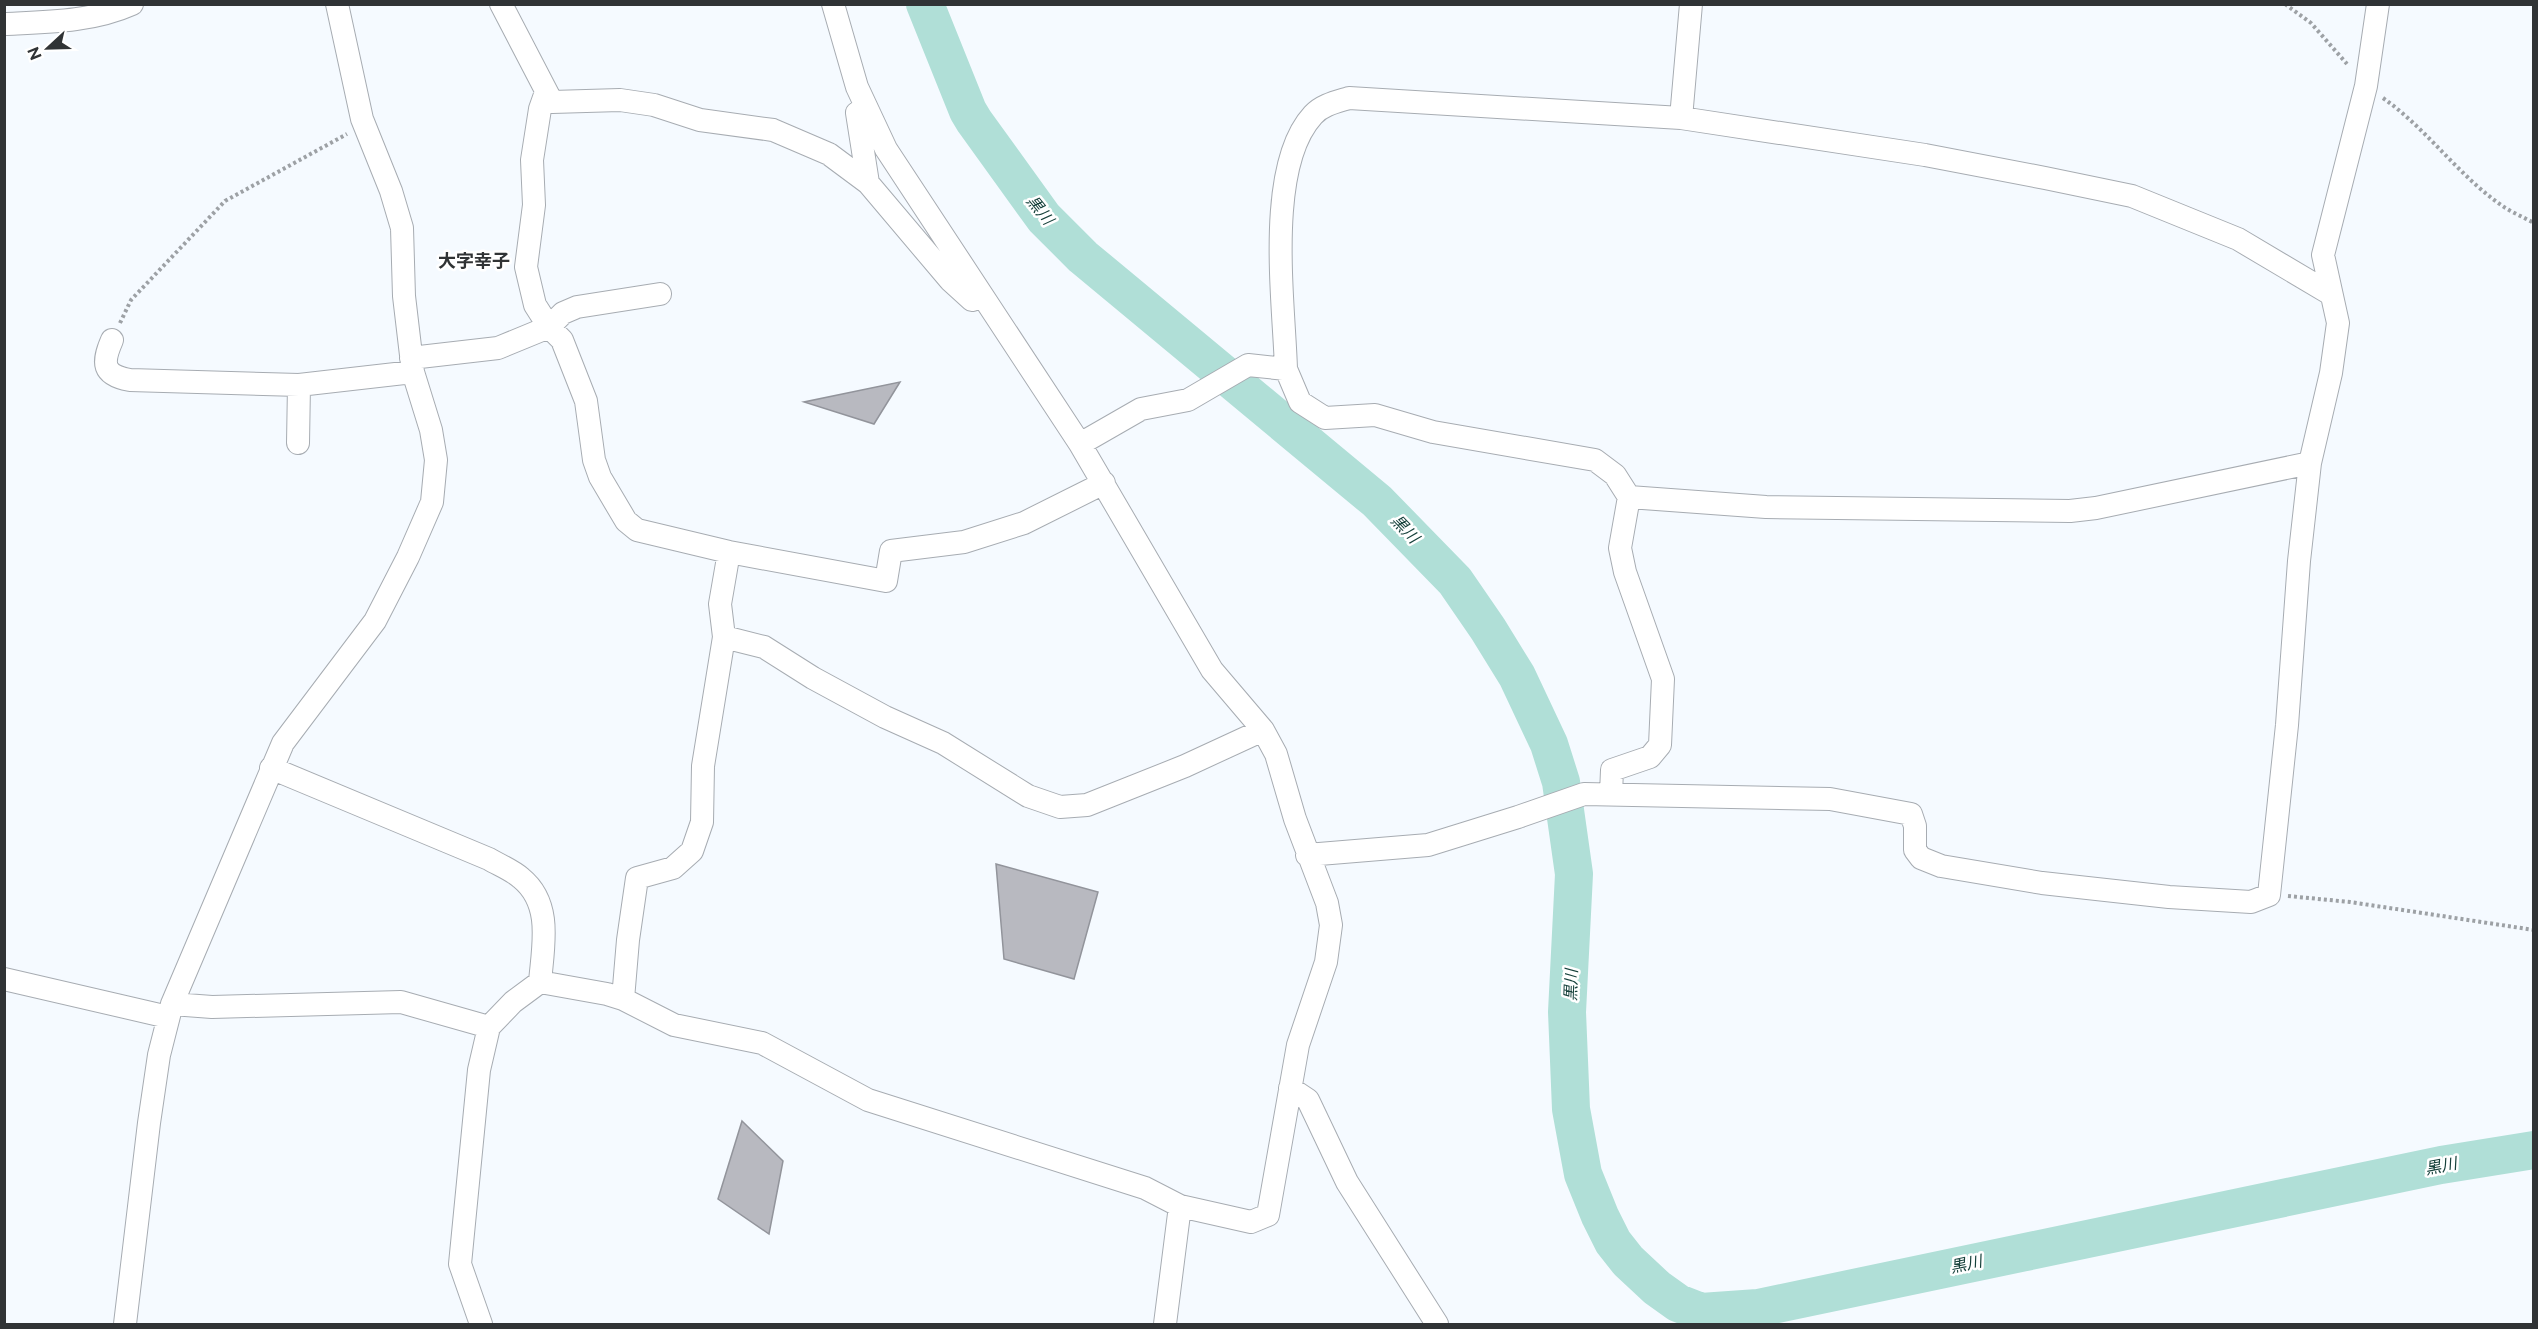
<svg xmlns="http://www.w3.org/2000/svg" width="2538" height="1329" font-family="Raleway,'Noto Sans JP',sans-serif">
<rect width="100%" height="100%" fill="#f5faff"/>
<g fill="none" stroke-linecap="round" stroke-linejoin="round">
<!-- stream -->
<path stroke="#8aaba6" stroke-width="6" d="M 1694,1324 L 1701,1312"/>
<!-- river -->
<path stroke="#b0dfd7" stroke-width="38" d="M 925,4 L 968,111 L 974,121 L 1044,218 L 1083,257 L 1377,501 L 1455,581 L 1488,629 L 1517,676 L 1549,744 L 1561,782 L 1574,874 L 1567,1012 L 1571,1109 L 1583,1174 L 1600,1216 L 1613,1242 L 1628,1261 L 1657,1288 L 1678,1303 L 1701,1312 L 1758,1308 L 2441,1165 L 2534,1150"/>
</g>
<!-- building -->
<path fill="#b8b9c0" stroke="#92949b" stroke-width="1.5" d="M 900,382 L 874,424 L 804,402 Z
M 996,864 L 1098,892 L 1074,979 L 1004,959 Z
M 742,1121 L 783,1161 L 769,1234 L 718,1199 Z"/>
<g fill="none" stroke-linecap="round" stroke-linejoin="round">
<!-- minor casing -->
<g stroke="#a7acb2" stroke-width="24">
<path id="minor" d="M 501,4 L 552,102 L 620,100 L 654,105 L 700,120 L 773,130 L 829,154 L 868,183 L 950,280 L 972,300 L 978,298
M 4,24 C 47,22 92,22 132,4
M 546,92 L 540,109 L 532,160 L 534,205 L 526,267 L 535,305 L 549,327 L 563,313 L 577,307 L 660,294
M 866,107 L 857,113 L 868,183
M 1681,118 L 1691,4
M 112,340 C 102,363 102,375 130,380 L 299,385
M 411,358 L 498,348 L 549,327 L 562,340 L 586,401 L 594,460 L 600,477 L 626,521 L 637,530 L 729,552 L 886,581 L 891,551 L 964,542 L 1024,523 L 1104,483
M 1286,369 C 1284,302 1265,167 1313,115 C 1322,105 1336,102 1349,98 L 1681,118 L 1925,155 L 2045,178 L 2132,196 L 2238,239 L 2329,293
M 298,443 L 299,385 L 413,372
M 1080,444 L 1141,409 L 1188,400 L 1248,365 L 1286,369 L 1300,402 L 1325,418 L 1375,415 L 1433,432 L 1595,460 L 1615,475 L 1629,497 L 1766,507 L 2070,511 L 2096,508 L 2310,463
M 724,637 L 764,647 L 813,678 L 885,717 L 943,743 L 1028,796 L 1060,807 L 1087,805 L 1185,766 L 1263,730
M 271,768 L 489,859 C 499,865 512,870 521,878 C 553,904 543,946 540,982 L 607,994 L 623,999 L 674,1025 L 762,1043 L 868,1100 L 1145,1188 L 1180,1206 L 1251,1222 L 1268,1215 L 1298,1045 L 1326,962 L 1331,925 L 1327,903 L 1295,819 L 1276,754 L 1263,730 L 1212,670 L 1080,444 L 886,149 L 857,87 L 833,4
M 1611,794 L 1612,770 L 1650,757 L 1660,745 L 1663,679 L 1625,572 L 1620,548 L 1629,497
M 1307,855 L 1428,845 L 1518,817 L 1584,794 L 1830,799 L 1911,814 L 1915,826 L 1915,850 L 1921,858 L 1941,866 L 2042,883 L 2169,897 L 2251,902 L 2269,895 L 2287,725 L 2299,561 L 2310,463 L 2331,373 L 2338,323 L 2323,255 L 2366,86 L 2378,4
M 4,979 L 168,1017
M 623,999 L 628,940 L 637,878 L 673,868 L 692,851 L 702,822 L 703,766 L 724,637 L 720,604 L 729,552
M 172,1004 L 212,1007 L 401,1002 L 489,1027 L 513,1002 L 540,982
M 1290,1088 L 1308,1100 L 1347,1182 L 1437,1324
M 125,1324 L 149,1123 L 159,1055 L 172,1004 L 283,743 L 375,621 L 408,557 L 432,502 L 436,460 L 431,430 L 413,372 L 404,296 L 402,228 L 391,191 L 362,119 L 337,4
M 481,1324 L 460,1264 L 479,1070 L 489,1027
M 1165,1324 L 1180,1206"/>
</g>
<!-- path -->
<path stroke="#9da1a5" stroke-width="4" stroke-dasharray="3 3" stroke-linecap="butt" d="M 2285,4 L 2311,23 L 2347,64
M 2383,98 C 2427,129 2457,174 2501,205 C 2511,212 2523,217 2534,223
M 120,323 L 131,300 L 225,201 L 347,134
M 2288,896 L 2350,902 L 2534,930"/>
<!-- minor -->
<use href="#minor" stroke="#fff" stroke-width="22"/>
</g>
<g text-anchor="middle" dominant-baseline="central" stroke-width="5" stroke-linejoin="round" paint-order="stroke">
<!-- water labels -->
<g font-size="16" font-style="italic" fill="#16413b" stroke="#fff">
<text transform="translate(1040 210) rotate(51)">黒川</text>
<text transform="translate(1405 529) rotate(46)">黒川</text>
<text transform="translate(1571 985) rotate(-88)">黒川</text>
<text transform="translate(2441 1166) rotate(-11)">黒川</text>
<text transform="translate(1966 1264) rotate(-12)">黒川</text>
</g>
<!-- quarter labels -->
<g font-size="18" font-weight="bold" fill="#303335" stroke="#fff">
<text x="474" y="260">大字幸子</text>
</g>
</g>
<!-- border -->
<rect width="2538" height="1329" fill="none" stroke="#303335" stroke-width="12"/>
<!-- north arrow -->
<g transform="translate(48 48) rotate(248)" stroke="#ffffff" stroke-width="4.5" paint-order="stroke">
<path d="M0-4.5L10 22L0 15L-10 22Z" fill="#303335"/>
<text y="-9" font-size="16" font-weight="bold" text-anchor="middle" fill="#303335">N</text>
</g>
</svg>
